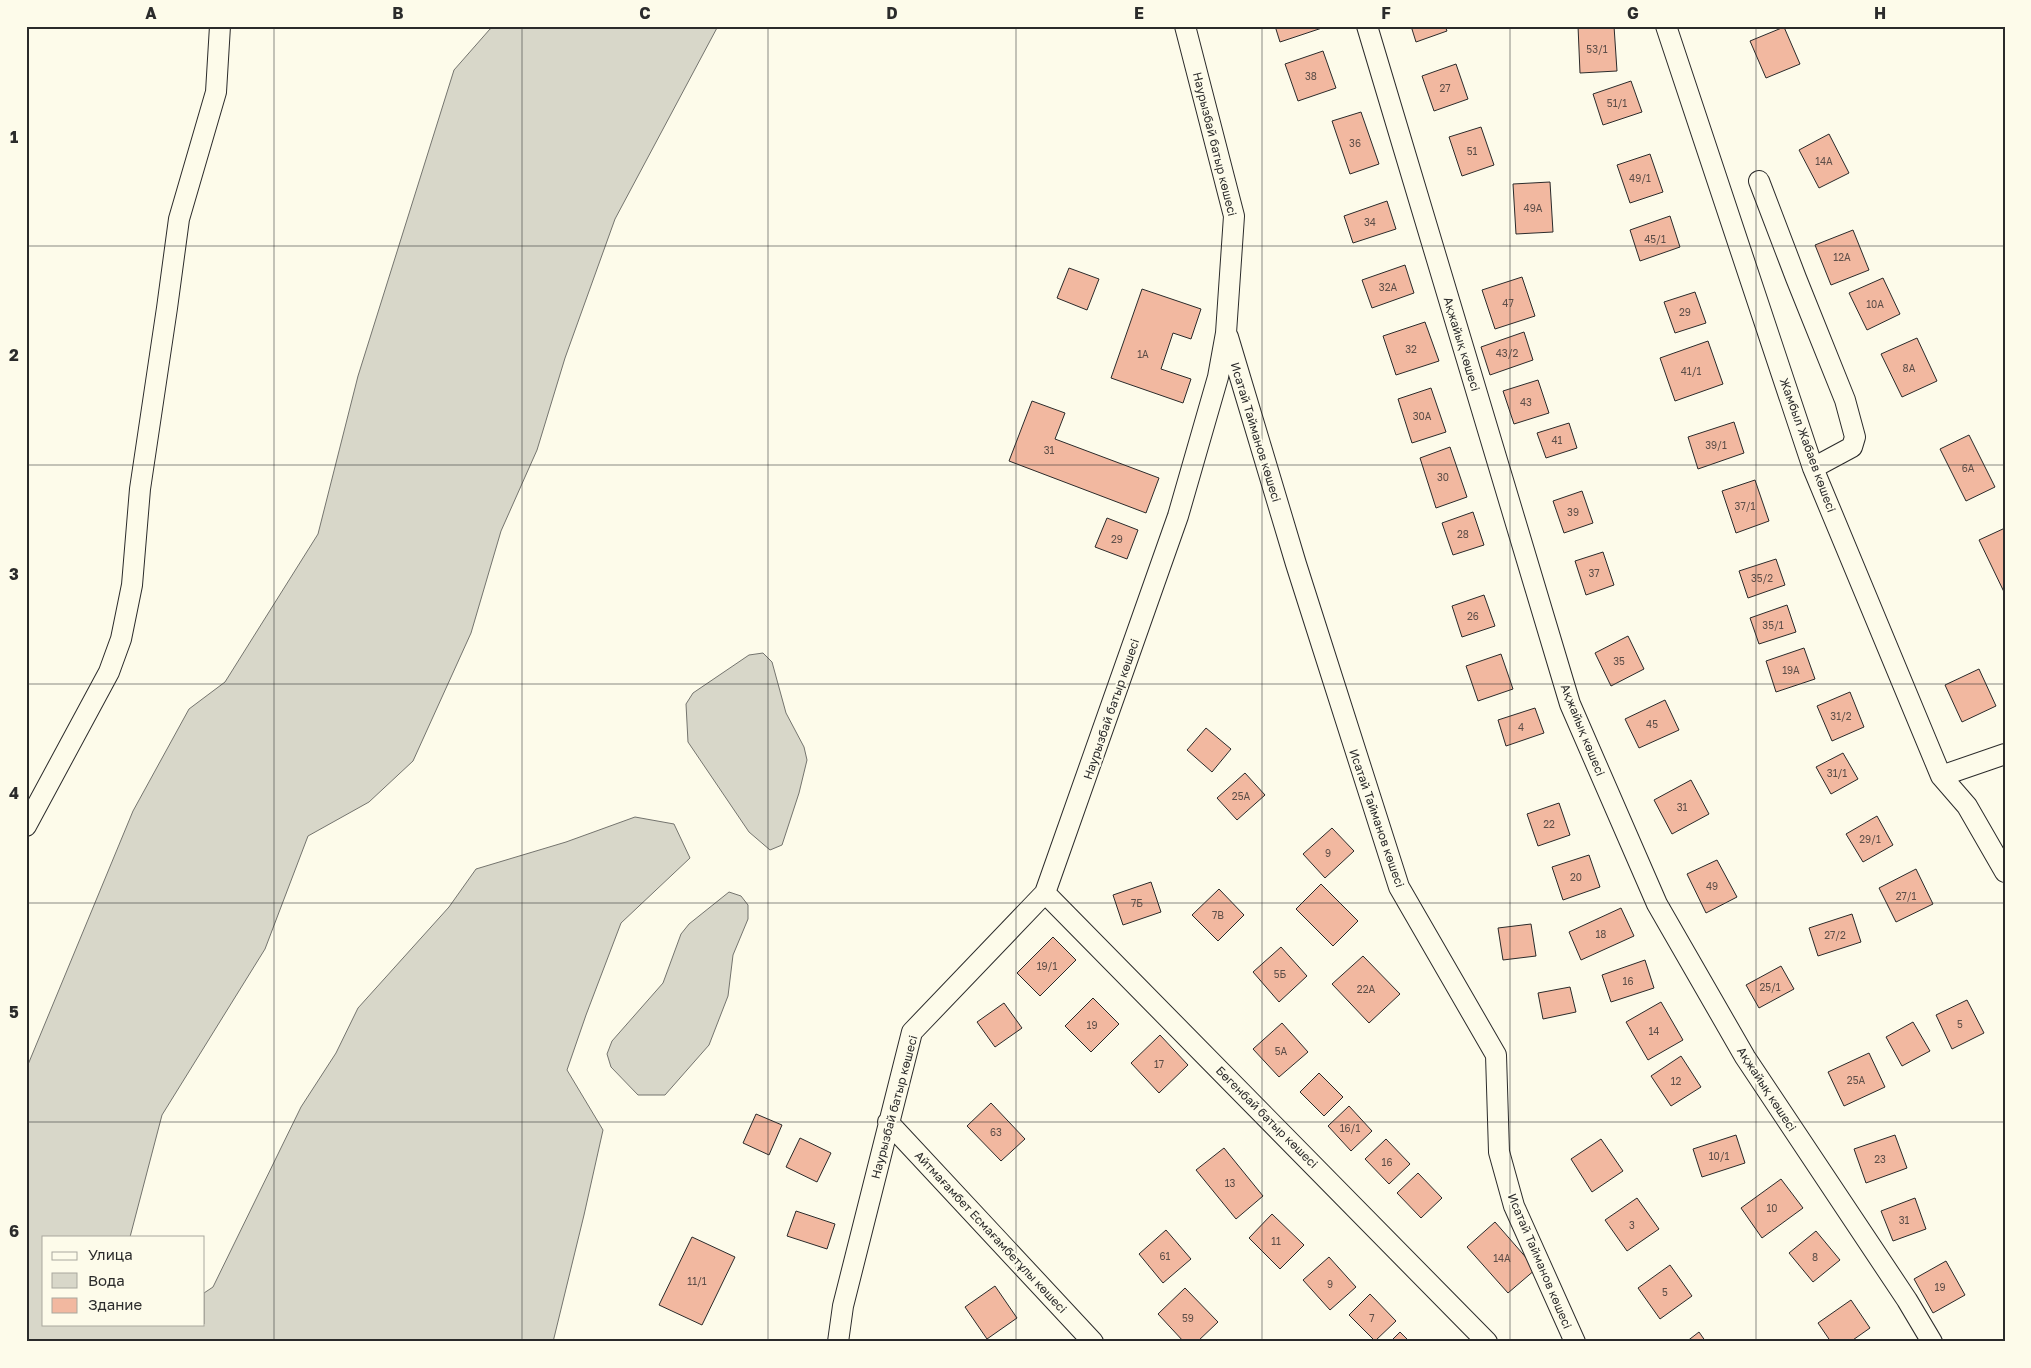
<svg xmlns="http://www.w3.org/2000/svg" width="2031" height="1368" font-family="'Golos Text',sans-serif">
<rect width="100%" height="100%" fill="#fdfbea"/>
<!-- water -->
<path fill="#d8d7c9" stroke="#74746e" d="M 496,26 L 718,26 L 615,219 L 565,358 L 537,450 L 501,531 L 471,633 L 413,761 L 369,802 L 308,836 L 265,949 L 162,1115 L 130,1237 L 44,1237 L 44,1324 L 204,1324 L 204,1293 L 213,1287 L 301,1107 L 336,1053 L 358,1008 L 449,907 L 476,869 L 566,842 L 635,817 L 674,824 L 690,858 L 621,923 L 586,1015 L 567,1070 L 603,1130 L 584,1215 L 553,1342 L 26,1342 L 27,1067 L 133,811 L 189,709 L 225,682 L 318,534 L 358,376 L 454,70 L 490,29 Z
M 763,653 L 772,662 L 786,713 L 804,747 L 807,760 L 799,793 L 782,845 L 770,850 L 749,832 L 688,742 L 686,704 L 693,693 L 749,655 Z
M 729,892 L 741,896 L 748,905 L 748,919 L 733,955 L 728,996 L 709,1045 L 665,1095 L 638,1095 L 611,1067 L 607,1054 L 612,1041 L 663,983 L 681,934 L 689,924 Z"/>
<!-- building -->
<path fill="#f2b8a0" stroke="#2b2b2b" d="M 1275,26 L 1325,26 L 1325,27 L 1280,42 Z
M 1411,26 L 1445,26 L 1447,31 L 1416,42 Z
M 1578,26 L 1614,26 L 1617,71 L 1580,73 Z
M 1784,27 L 1800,64 L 1766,78 L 1750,41 Z
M 1323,51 L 1336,88 L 1298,101 L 1285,64 Z
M 1456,64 L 1468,99 L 1434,111 L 1422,76 Z
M 1631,81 L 1642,112 L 1603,125 L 1593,94 Z
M 1361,112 L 1379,164 L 1350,174 L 1332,121 Z
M 1481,127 L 1494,165 L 1462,176 L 1449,137 Z
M 1829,134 L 1849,173 L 1819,188 L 1799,150 Z
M 1650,154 L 1663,192 L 1630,203 L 1617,165 Z
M 1550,182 L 1553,232 L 1516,234 L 1513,184 Z
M 1387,201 L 1396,229 L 1353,243 L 1344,216 Z
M 1670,216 L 1680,247 L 1640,261 L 1630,230 Z
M 1853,230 L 1869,270 L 1831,285 L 1815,245 Z
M 1405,265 L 1414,293 L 1372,308 L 1362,280 Z
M 1069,268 L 1099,279 L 1087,310 L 1057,298 Z
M 1522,277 L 1535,316 L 1495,329 L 1482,290 Z
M 1883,278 L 1900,314 L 1867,330 L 1849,293 Z
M 1142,289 L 1201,309 L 1191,339 L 1173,333 L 1161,369 L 1191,379 L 1183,403 L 1111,378 Z
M 1695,292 L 1706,323 L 1675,333 L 1664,302 Z
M 1425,322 L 1439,361 L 1396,375 L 1383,336 Z
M 1524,332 L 1533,360 L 1490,375 L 1481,347 Z
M 1917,338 L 1937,381 L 1902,397 L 1881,354 Z
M 1708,341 L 1723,384 L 1675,401 L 1660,358 Z
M 1538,380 L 1549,413 L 1514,424 L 1503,391 Z
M 1431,388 L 1446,432 L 1412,443 L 1398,399 Z
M 1032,401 L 1065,413 L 1055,439 L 1159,478 L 1146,513 L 1009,461 Z
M 1734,422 L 1744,453 L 1698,469 L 1688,437 Z
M 1569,423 L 1577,448 L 1546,458 L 1537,433 Z
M 1969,435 L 1995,487 L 1966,501 L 1940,449 Z
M 1450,447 L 1467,497 L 1436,508 L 1420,458 Z
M 1755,480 L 1769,521 L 1736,533 L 1722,491 Z
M 1582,491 L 1593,523 L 1564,533 L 1553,501 Z
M 1473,512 L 1484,545 L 1453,555 L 1442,523 Z
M 1107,518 L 1138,530 L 1127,559 L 1095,547 Z
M 2005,528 L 2005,594 L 1979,540 Z
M 1603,552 L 1614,585 L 1586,595 L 1575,561 Z
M 1776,559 L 1785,585 L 1748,598 L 1739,571 Z
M 1484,595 L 1495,626 L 1462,637 L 1452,606 Z
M 1787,605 L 1796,632 L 1759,644 L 1750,618 Z
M 1628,636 L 1644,669 L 1611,686 L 1595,653 Z
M 1804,648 L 1815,679 L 1776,692 L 1766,661 Z
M 1501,654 L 1513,689 L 1478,701 L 1466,666 Z
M 1979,669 L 1996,706 L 1962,722 L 1945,685 Z
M 1850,692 L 1864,727 L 1832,741 L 1817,706 Z
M 1665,700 L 1679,730 L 1639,748 L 1625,719 Z
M 1535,708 L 1544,733 L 1506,746 L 1498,720 Z
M 1206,728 L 1231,749 L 1212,772 L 1187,750 Z
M 1843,753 L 1858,779 L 1831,794 L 1816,767 Z
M 1245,773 L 1265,795 L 1237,820 L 1217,798 Z
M 1691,780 L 1709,814 L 1672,834 L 1654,800 Z
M 1559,803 L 1570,835 L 1538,846 L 1527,814 Z
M 1877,816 L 1893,845 L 1863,862 L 1846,834 Z
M 1332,828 L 1354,851 L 1325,878 L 1303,854 Z
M 1589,855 L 1600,887 L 1563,900 L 1552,867 Z
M 1717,860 L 1737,897 L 1706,913 L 1687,874 Z
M 1916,869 L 1933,904 L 1896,922 L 1879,888 Z
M 1151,882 L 1161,912 L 1123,925 L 1113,895 Z
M 1321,884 L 1358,921 L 1333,946 L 1296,909 Z
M 1219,889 L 1244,915 L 1218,941 L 1192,915 Z
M 1621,908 L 1634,936 L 1581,960 L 1569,932 Z
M 1852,914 L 1861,942 L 1818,956 L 1809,928 Z
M 1531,924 L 1536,956 L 1503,960 L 1498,928 Z
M 1053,937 L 1076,960 L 1040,996 L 1017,973 Z
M 1281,947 L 1307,976 L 1279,1002 L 1253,972 Z
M 1363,956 L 1400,994 L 1369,1023 L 1332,984 Z
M 1645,960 L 1654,988 L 1611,1002 L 1602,975 Z
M 1781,966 L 1794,989 L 1759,1008 L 1746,985 Z
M 1570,987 L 1576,1012 L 1543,1019 L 1538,993 Z
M 1093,998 L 1119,1024 L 1091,1052 L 1065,1026 Z
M 1967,1000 L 1984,1033 L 1952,1049 L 1936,1015 Z
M 1661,1002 L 1683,1040 L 1648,1060 L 1626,1022 Z
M 1004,1003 L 1022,1028 L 995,1047 L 977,1022 Z
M 1913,1022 L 1930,1051 L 1902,1066 L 1886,1037 Z
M 1282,1023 L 1308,1052 L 1279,1077 L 1253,1049 Z
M 1160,1035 L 1188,1065 L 1159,1093 L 1131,1063 Z
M 1869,1053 L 1885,1087 L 1844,1106 L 1828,1072 Z
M 1681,1056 L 1701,1087 L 1671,1106 L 1651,1076 Z
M 1319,1073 L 1343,1097 L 1324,1116 L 1300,1092 Z
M 991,1103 L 1025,1139 L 1001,1161 L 967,1126 Z
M 1349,1106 L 1372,1131 L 1351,1151 L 1328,1126 Z
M 756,1114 L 782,1125 L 769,1155 L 743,1143 Z
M 1736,1135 L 1745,1163 L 1702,1177 L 1693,1149 Z
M 1895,1135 L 1907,1168 L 1866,1183 L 1854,1149 Z
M 800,1138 L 831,1153 L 817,1182 L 786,1167 Z
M 1386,1139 L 1410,1164 L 1389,1184 L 1365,1159 Z
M 1601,1139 L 1623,1171 L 1592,1192 L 1571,1159 Z
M 1224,1148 L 1263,1196 L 1236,1219 L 1196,1170 Z
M 1418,1173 L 1442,1198 L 1421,1218 L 1397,1193 Z
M 1781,1179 L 1803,1208 L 1762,1238 L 1741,1208 Z
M 1637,1198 L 1659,1229 L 1627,1251 L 1605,1220 Z
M 1915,1198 L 1926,1229 L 1893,1241 L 1881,1211 Z
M 796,1211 L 835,1224 L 827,1249 L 787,1236 Z
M 1272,1214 L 1304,1245 L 1280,1269 L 1249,1238 Z
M 1495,1222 L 1536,1269 L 1508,1293 L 1467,1247 Z
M 1166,1230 L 1191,1259 L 1163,1283 L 1139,1254 Z
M 1816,1231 L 1840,1260 L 1813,1282 L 1789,1253 Z
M 692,1237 L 735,1257 L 702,1325 L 659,1305 Z
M 1329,1257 L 1356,1287 L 1330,1310 L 1303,1280 Z
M 1946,1261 L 1965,1295 L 1933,1313 L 1914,1279 Z
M 1670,1265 L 1692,1296 L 1660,1319 L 1638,1288 Z
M 995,1286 L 1017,1318 L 987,1339 L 965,1307 Z
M 1185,1288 L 1218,1322 L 1197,1342 L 1184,1342 L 1158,1314 Z
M 1370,1294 L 1396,1321 L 1375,1341 L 1349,1315 Z
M 1851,1300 L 1870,1328 L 1850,1342 L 1831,1342 L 1818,1323 Z
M 1400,1332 L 1410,1342 L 1390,1342 Z
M 1699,1332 L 1706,1342 L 1686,1342 Z"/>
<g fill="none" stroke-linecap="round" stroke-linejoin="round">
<!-- minor casing -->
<g stroke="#2b2b2b" stroke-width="22">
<path id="minor" d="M 1367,26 L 1570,704 L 1657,904 L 1745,1057 L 1907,1300 L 1932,1342
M 1666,26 L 1813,468 L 1941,776 L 1967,806 L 2005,872
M 1759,181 L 1796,278 L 1845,400 L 1855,437 L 1852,447 L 1813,468
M 1228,337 L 1296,564 L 1399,887 L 1496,1055 L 1499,1152 L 1514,1206 L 1575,1342
M 1941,776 L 2005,754
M 26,826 L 109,672 L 121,639 L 132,585 L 140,489 L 167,308 L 179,219 L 216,92 L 220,26
M 1045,893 L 1487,1342
M 888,1122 L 1093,1342
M 838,1342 L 843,1306 L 912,1032 L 1045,893 L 1178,516 L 1218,377 L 1226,333 L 1234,216 L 1185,26"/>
</g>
<!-- minor -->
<use href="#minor" stroke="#fdfbea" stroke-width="20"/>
</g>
<!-- grid -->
<path fill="none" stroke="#2b2b2b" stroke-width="1" stroke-opacity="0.55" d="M 274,26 L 274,1342M 522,26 L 522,1342M 768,26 L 768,1342M 1016,26 L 1016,1342M 1262,26 L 1262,1342M 1510,26 L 1510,1342M 1756,26 L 1756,1342M 26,246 L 2005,246M 26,465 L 2005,465M 26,684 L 2005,684M 26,903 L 2005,903M 26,1122 L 2005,1122"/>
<g text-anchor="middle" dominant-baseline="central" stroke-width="4" stroke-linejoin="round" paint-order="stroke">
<!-- number labels -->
<g font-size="10" fill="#5d4e48">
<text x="1597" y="49">53/1</text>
<text x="1311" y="76">38</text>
<text x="1445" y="88">27</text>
<text x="1617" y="103">51/1</text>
<text x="1355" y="143">36</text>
<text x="1472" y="151">51</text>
<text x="1824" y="161">14А</text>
<text x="1640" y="178">49/1</text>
<text x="1533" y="208">49А</text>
<text x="1370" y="222">34</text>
<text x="1655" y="239">45/1</text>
<text x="1842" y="257">12А</text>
<text x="1388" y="287">32А</text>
<text x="1508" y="303">47</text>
<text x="1875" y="304">10А</text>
<text x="1685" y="312">29</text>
<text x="1411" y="349">32</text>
<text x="1507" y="353">43/2</text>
<text x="1143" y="354">1А</text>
<text x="1909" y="368">8А</text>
<text x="1691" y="371">41/1</text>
<text x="1526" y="402">43</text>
<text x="1422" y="416">30А</text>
<text x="1557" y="440">41</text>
<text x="1716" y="445">39/1</text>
<text x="1049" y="450">31</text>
<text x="1968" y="468">6А</text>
<text x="1443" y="477">30</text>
<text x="1745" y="506">37/1</text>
<text x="1573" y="512">39</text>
<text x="1463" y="534">28</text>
<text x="1117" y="539">29</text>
<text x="1594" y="573">37</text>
<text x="1762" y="578">35/2</text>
<text x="1473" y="616">26</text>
<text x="1773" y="625">35/1</text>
<text x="1619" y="661">35</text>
<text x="1791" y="670">19А</text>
<text x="1841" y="716">31/2</text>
<text x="1652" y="724">45</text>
<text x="1521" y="727">4</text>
<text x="1837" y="773">31/1</text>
<text x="1241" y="796">25А</text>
<text x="1682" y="807">31</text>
<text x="1549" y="824">22</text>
<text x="1870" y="839">29/1</text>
<text x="1328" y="853">9</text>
<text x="1576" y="877">20</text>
<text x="1712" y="886">49</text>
<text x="1906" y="896">27/1</text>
<text x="1137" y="903">7Б</text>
<text x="1218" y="915">7В</text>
<text x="1601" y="934">18</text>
<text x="1835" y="935">27/2</text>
<text x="1047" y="966">19/1</text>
<text x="1280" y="974">5Б</text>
<text x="1628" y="981">16</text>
<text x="1770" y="987">25/1</text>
<text x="1366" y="989">22А</text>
<text x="1960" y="1024">5</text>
<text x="1092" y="1025">19</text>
<text x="1654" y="1031">14</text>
<text x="1281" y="1051">5А</text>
<text x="1159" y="1064">17</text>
<text x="1856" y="1080">25А</text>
<text x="1676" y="1081">12</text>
<text x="1350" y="1128">16/1</text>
<text x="996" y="1132">63</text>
<text x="1719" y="1156">10/1</text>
<text x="1880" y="1159">23</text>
<text x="1387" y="1162">16</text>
<text x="1230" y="1183">13</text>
<text x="1772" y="1208">10</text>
<text x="1904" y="1220">31</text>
<text x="1632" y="1225">3</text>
<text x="1276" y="1241">11</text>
<text x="1165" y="1256">61</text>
<text x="1815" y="1257">8</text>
<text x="1502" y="1258">14А</text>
<text x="697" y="1281">11/1</text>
<text x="1330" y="1284">9</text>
<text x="1940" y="1287">19</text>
<text x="1665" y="1292">5</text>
<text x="1188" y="1318">59</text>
<text x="1372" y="1318">7</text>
</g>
<!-- street labels -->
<g font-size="12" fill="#2b2b2b" stroke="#fdfbea">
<text transform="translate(1215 144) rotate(76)">Наурызбай батыр көшесі</text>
<text transform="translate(1462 344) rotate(73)">Ақжайық көшесі</text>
<text transform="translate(1256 432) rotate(73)">Исатай Тайманов көшесі</text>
<text transform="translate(1808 445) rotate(70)">Жамбыл Жабаев көшесі</text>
<text transform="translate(1111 709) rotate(-71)">Наурызбай батыр көшесі</text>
<text transform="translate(1583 730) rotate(68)">Ақжайық көшесі</text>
<text transform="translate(1377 818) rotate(71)">Исатай Тайманов көшесі</text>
<text transform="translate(1767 1089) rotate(57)">Ақжайық көшесі</text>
<text transform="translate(894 1107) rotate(-75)">Наурызбай батыр көшесі</text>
<text transform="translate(1267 1117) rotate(45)">Бөгенбай батыр көшесі</text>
<text transform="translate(991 1232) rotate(47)">Айтмағамбет Есмағамбетұлы көшесі</text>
<text transform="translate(1540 1261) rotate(67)">Исатай Тайманов көшесі</text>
</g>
</g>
<!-- border -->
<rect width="2031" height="1368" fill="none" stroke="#fdfbea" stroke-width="55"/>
<!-- legend -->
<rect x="42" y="1236" width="162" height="90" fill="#fdfbea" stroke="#a9a89e"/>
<rect x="52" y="1252" width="25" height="8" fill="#fdfbea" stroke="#a9a89e"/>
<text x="88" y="1260" font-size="15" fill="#2b2b2b">Улица</text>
<rect x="52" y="1273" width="25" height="15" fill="#d8d7c9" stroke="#a9a89e"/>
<text x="88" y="1286" font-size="15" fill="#2b2b2b">Вода</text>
<rect x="52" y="1298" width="25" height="15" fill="#f2b8a0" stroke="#a9a89e"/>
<text x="88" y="1310" font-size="15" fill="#2b2b2b">Здание</text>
<rect x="28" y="28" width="1976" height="1312" fill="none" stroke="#2b2b2b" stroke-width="2"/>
<g font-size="16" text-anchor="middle" font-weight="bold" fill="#2b2b2b">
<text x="151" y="19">A</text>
<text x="398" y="19">B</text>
<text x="645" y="19">C</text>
<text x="892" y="19">D</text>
<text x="1139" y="19">E</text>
<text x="1386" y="19">F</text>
<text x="1633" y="19">G</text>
<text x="1880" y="19">H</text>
<text x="14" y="143">1</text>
<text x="14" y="361">2</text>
<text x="14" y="580">3</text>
<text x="14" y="799">4</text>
<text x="14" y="1018">5</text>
<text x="14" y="1237">6</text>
</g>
</svg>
